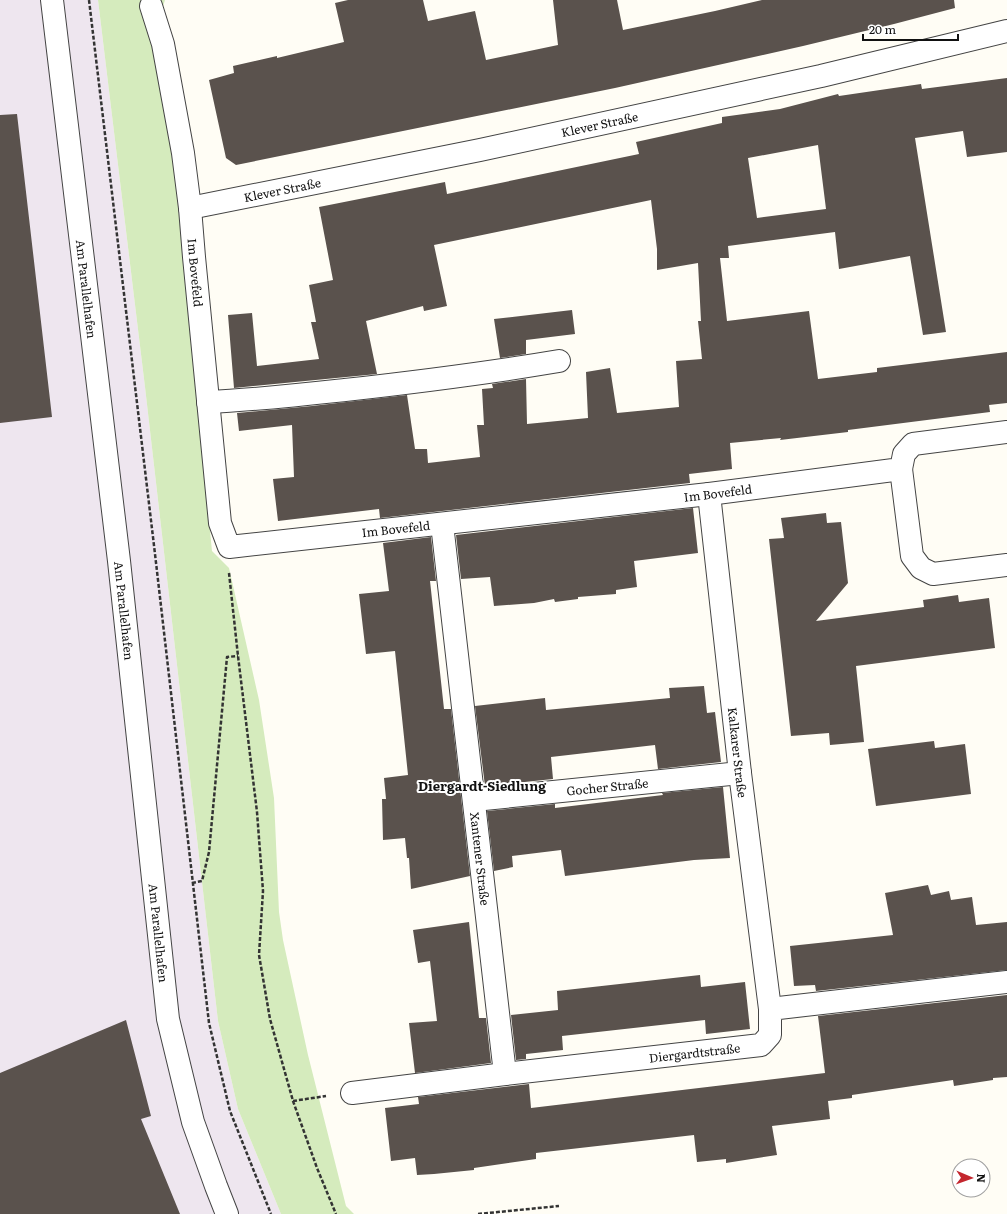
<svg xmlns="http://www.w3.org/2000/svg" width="1007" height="1214" font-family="Literata,serif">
<rect width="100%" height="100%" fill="#fffdf5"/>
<!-- industrial -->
<path fill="#eee6ef" d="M 0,0 L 98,0 L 145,387 L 218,1021 L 238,1109 L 281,1214 L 0,1214 Z"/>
<!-- green -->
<path fill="#d5ebbd" d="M 98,0 L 165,0 L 152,42 L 173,154 L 212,551 L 229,568 L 259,700 L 274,798 L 279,912 L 283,940 L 308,1055 L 346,1206 L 354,1214 L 281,1214 L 238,1109 L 218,1021 L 145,387 Z"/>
<!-- building -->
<path fill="#5a524d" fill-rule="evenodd" d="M 348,0 L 423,0 L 428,21 L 475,11 L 486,60 L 558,45 L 553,0 L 617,0 L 623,30 L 715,11 L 762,0 L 954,0 L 955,8 L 894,24 L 803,46 L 615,88 L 236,165 L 226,158 L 209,80 L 234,73 L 233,66 L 277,56 L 277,58 L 344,42 L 335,3 Z
M 1007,78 L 1007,152 L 967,157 L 963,131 L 915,138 L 946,332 L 923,335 L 910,256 L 839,269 L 835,232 L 728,246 L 729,258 L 720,258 L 727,321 L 809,311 L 818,379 L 877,372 L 877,368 L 1007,352 L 1007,403 L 989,405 L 990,412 L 848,430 L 848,432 L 780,440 L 781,438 L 730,443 L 732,469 L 689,474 L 690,483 L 380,518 L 379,509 L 278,521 L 273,479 L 294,477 L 292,425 L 239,431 L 237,413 L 312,406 L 407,395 L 415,449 L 427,449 L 428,463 L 480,457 L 477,425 L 484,425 L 482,389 L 493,388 L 492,384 L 526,379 L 527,424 L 588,418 L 586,372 L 610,368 L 617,413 L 679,407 L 676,361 L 702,359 L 698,321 L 701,321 L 698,263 L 657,270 L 657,249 L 651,200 L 434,245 L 447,306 L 424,311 L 423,306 L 366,321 L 377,374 L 234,388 L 228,315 L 252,313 L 257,366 L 319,359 L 311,322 L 316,322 L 309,285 L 333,280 L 319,207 L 445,182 L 447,194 L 639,154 L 636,142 L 722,123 L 722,117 L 780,109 L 838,94 L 839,96 L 921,84 L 922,89 ZM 818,145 L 826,209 L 757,218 L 748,158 Z
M 17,114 L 52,417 L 0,423 L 0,115 Z
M 572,310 L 575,334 L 526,340 L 526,354 L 500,358 L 494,319 Z
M 693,508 L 698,553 L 634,561 L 637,587 L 616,590 L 616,594 L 578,597 L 578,599 L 555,602 L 554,599 L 534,603 L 494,606 L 490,577 L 461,579 L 456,535 Z
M 826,513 L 827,523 L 841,522 L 848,583 L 816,621 L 924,607 L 923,600 L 958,595 L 959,602 L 989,598 L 995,648 L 856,666 L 864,742 L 830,745 L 829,733 L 791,736 L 769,539 L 784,538 L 781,518 Z
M 431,537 L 436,581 L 430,581 L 444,709 L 451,709 L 470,876 L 411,889 L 409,858 L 407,858 L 405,838 L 383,840 L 382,799 L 386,799 L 384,778 L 408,775 L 395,651 L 366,654 L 359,594 L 389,591 L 383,543 Z
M 704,686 L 707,713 L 715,712 L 721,762 L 658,769 L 655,745 L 551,757 L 553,779 L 485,786 L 475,706 L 545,698 L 546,710 L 670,698 L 669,688 Z
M 934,741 L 935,748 L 965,744 L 971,794 L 876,806 L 868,749 Z
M 723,787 L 730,858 L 694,860 L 565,876 L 561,850 L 512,856 L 513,867 L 494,871 L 487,811 L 555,804 L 555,808 L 663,795 L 662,793 Z
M 928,885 L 931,895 L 949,891 L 951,900 L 972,897 L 976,925 L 1007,922 L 1007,970 L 816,991 L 815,985 L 794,986 L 790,946 L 893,935 L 885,893 Z
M 469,922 L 479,1018 L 486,1018 L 491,1063 L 415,1073 L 409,1023 L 437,1021 L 430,961 L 418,963 L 413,930 Z
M 700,975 L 701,987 L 745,982 L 750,1029 L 706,1034 L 705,1020 L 562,1036 L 563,1050 L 526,1054 L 526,1059 L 516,1060 L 511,1015 L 558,1010 L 557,991 Z
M 1007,995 L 1007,1077 L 993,1078 L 993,1080 L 954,1086 L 953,1080 L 852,1095 L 852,1098 L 828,1101 L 830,1119 L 772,1126 L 777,1155 L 726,1163 L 726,1159 L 697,1162 L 694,1135 L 536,1153 L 536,1159 L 474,1168 L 474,1170 L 434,1174 L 417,1175 L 415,1158 L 391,1161 L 385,1108 L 419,1104 L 418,1097 L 529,1084 L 531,1108 L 825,1073 L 818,1016 Z
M 126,1020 L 151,1116 L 141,1119 L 180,1214 L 0,1214 L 0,1073 Z"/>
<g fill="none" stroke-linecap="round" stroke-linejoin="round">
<!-- minor casing -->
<g stroke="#444" stroke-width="24">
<g id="minor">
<path id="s1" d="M 52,0 L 119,561 L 168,1019 L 193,1122 L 216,1186 L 227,1214"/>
<path id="s2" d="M 151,6 L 163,44 L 183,153 L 190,208 L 194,257 L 220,523 L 229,547 L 709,494 L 901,469 L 904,454 L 913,444 L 1007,432"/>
<path id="s3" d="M 190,208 L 480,150 L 821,76 L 1007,31"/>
<path d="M 208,402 C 254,400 299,395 345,390 C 416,382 488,373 559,361"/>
<path d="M 901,469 L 912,556 L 921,568 L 933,574 L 1007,565"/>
<path id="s4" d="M 709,494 L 740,773 L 770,1009"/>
<path id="s5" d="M 442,524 L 505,1074"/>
<path id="s6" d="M 474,800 L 740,773"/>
<path id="s7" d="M 352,1093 L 505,1074 L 761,1045 L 770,1035 L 770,1009 L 1007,982"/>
</g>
</g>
<!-- path -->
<path stroke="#333" stroke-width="2.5" stroke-dasharray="4 2" stroke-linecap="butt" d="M 89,0 L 155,554 L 209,1023 L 230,1111 L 271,1214
M 229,573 L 238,656 L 257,812 L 263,891 L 259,955 L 270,1019 L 293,1101 L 317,1168 L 336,1214
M 192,883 L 202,881 L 209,852 L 227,657 L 238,656
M 293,1101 L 326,1096
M 478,1214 L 559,1206"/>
<!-- minor -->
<use href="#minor" stroke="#fff" stroke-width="22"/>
</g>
<g text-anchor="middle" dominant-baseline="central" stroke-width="4" stroke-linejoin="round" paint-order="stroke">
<!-- street labels -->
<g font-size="12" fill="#111" stroke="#fff">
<text stroke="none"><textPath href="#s3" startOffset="418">Klever Straße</textPath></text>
<text stroke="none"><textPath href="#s3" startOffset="94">Klever Straße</textPath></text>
<text stroke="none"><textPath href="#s2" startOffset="271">Im Bovefeld</textPath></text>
<text stroke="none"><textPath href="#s1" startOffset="291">Am Parallelhafen</textPath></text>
<text stroke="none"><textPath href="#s2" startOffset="1040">Im Bovefeld</textPath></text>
<text stroke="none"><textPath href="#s2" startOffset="716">Im Bovefeld</textPath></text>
<text stroke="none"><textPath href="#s1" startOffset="615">Am Parallelhafen</textPath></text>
<text stroke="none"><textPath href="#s4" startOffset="260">Kalkarer Straße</textPath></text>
<text stroke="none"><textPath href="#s6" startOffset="134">Gocher Straße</textPath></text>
<text stroke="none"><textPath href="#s5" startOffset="337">Xantener Straße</textPath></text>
<text stroke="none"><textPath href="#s1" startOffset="939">Am Parallelhafen</textPath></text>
<text stroke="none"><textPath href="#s7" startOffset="345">Diergardtstraße</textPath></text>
</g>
<!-- neighbourhood labels -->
<g font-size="13" font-weight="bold" fill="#111" stroke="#fff">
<text x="482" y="785">Diergardt-Siedlung</text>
</g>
</g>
<!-- north arrow -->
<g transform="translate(971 1178) rotate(92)"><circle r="19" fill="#ffffff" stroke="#a0a0a0"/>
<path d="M0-3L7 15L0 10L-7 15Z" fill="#c4262e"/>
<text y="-6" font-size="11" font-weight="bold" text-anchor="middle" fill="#111111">N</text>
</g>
<!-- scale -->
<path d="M863 34v6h95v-6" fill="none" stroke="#111111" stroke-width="2"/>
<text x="869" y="34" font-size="12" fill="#111111" stroke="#ffffff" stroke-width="3" paint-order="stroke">20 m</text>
</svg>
